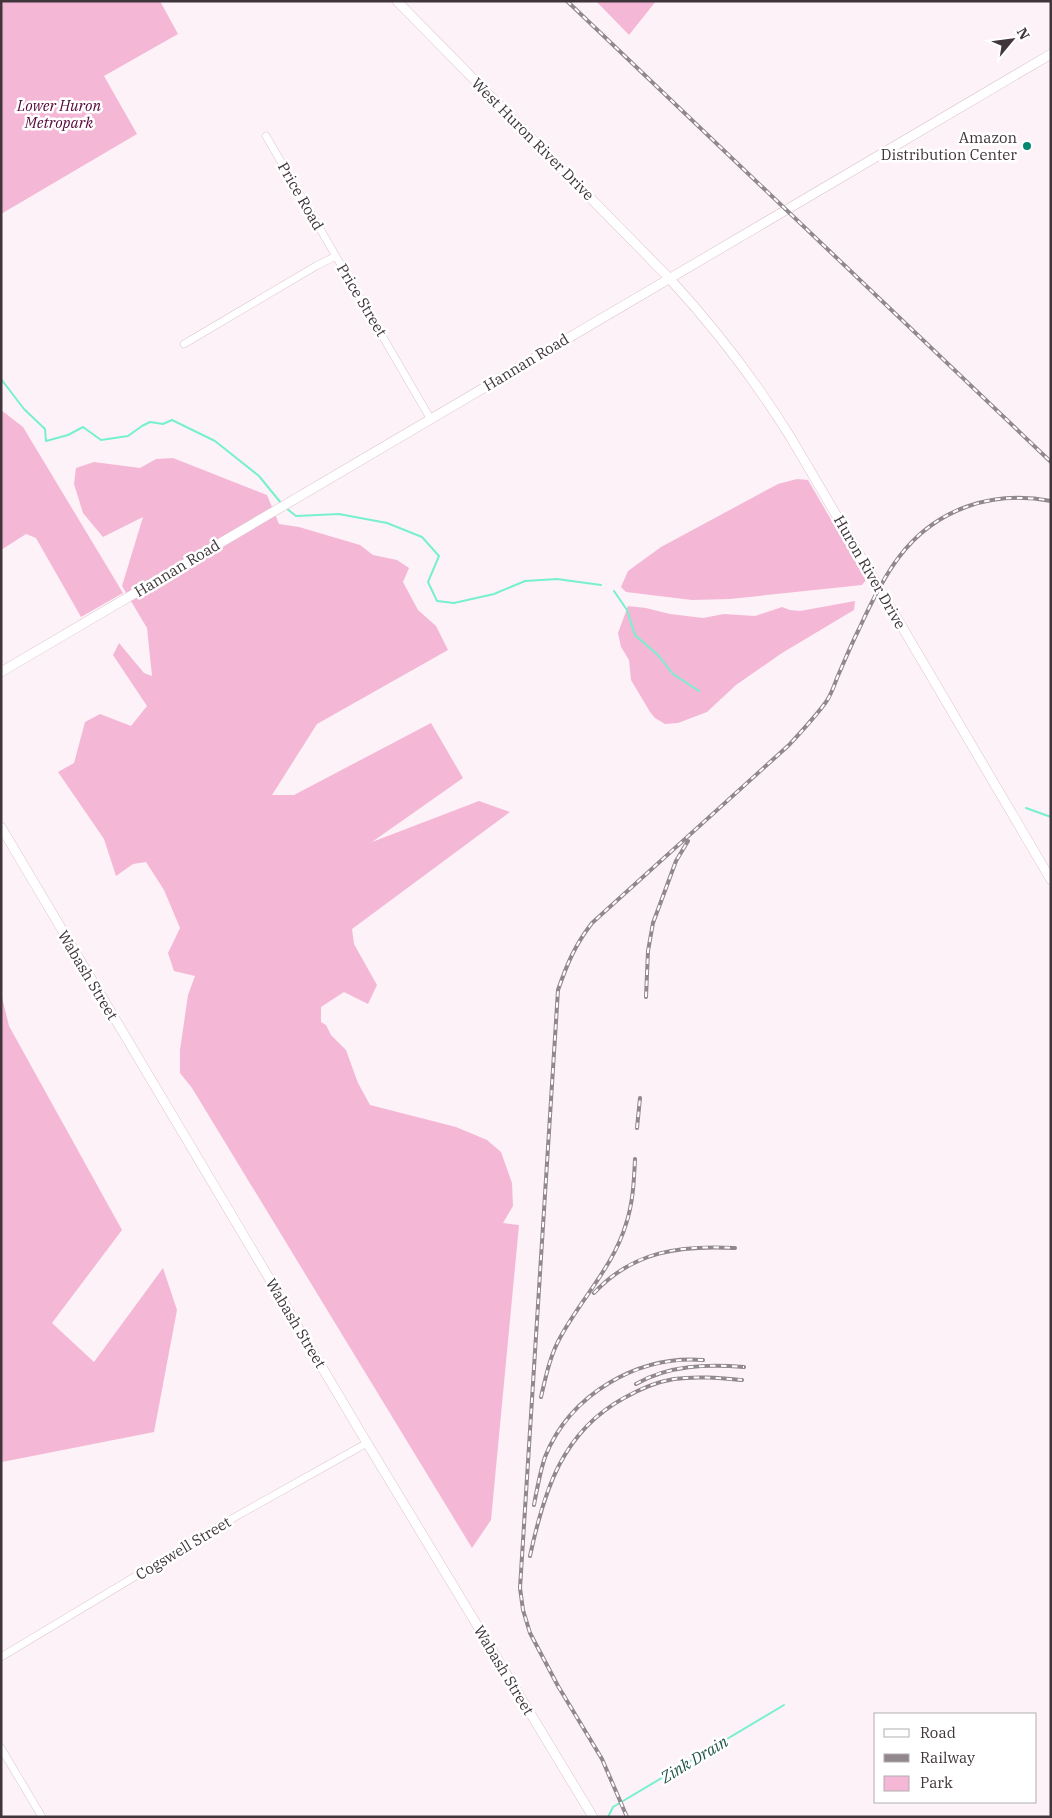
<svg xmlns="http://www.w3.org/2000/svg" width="1052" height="1818" font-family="'IBM Plex Serif',serif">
<rect width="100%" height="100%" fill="#fdf2f7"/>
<!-- green -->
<path fill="#f4b8d6" d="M 1,1 L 160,1 L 178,34 L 104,76 L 137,134 L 1,214 Z
M 596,1 L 656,1 L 629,35 Z
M 1,410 L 23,427 L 123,593 L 81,617 L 36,538 L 26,534 L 1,550 Z
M 173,458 L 267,495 L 279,524 L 299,527 L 360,545 L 373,555 L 397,560 L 409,568 L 403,582 L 418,610 L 436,626 L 448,650 L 317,724 L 272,795 L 294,795 L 431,723 L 463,778 L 372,842 L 479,801 L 510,812 L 352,929 L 354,944 L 377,985 L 368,1004 L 344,992 L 321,1007 L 321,1022 L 326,1025 L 331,1035 L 346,1050 L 358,1083 L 370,1105 L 456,1127 L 487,1140 L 501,1152 L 512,1183 L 513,1206 L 503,1223 L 519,1225 L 491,1520 L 472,1548 L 192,1088 L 180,1073 L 180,1050 L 188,995 L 195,976 L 174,971 L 168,953 L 180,928 L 164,890 L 146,862 L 133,864 L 116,876 L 104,839 L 58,772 L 74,763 L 85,722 L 100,714 L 131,726 L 147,706 L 113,655 L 119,643 L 144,673 L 152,676 L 147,628 L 122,586 L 143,517 L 103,537 L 83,513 L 74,484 L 76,468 L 94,462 L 140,468 L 156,459 Z
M 797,479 L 808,480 L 866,580 L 862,585 L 730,599 L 692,600 L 626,592 L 621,587 L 628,571 L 661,547 L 778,484 Z
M 855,601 L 854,610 L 782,653 L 736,685 L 707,712 L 678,723 L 665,724 L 655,718 L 650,712 L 631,680 L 629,660 L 621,647 L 618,633 L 628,606 L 646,608 L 670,614 L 703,618 L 724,614 L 755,616 L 782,607 L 790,610 L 800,611 Z
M 1,993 L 9,1026 L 122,1230 L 52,1323 L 94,1362 L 163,1268 L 177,1310 L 154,1432 L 2,1462 L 1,1464 Z"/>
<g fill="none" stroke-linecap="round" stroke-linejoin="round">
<!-- stream -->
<path stroke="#77f0cf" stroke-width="2" d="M 1,379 L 24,409 L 45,429 L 46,441 L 68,435 L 83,427 L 101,440 L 128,436 L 142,426 L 150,422 L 163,424 L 172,420 L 215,441 L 259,476 L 281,503
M 286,508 L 296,516 L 339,514 L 387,523 L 422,537 L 439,556 L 428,582 L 437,601 L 454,603 L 494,594 L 525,581 L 557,579 L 601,585
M 614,591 L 627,610 L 635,635 L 658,655 L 673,674 L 699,691
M 1026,808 L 1051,817
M 608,1817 L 613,1807 L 784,1705"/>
<!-- minor casing -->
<g stroke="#dcc4d0" stroke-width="8">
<path id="minor" d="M 266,136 L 430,418
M 184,344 L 316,266 L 336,256
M 1,1657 L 219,1526 L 367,1443
M 1,1748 L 42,1817"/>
</g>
<!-- tertiary casing -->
<g stroke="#dcc4d0" stroke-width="10">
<path id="tertiary" d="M 1,672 L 1051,54
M 1,827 L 367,1443 L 593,1817"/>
</g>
<!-- secondary casing -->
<g stroke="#dcc4d0" stroke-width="10">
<path id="secondary" d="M 397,1 L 669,278 C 715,328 755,380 791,438 L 1051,880"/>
</g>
<!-- minor -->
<use href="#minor" stroke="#fff" stroke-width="7"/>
<!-- tertiary -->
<use href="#tertiary" stroke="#fff" stroke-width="9"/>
<!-- secondary -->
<use href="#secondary" stroke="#fff" stroke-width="9"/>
<!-- rail casing -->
<g stroke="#92878c" stroke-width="4">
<path id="rail" d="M 567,1 L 1051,462
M 646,997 L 648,951 L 653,923 L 676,861 L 688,841
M 637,1128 L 640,1098
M 594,1293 C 633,1251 681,1245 735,1248
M 636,1384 C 669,1365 707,1364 744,1367
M 541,1397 C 546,1376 550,1355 561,1336 C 582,1298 614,1265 626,1224 C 633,1203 634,1181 635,1159
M 534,1505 C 537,1489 540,1472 545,1457 C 570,1394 638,1355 703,1360
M 530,1556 C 544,1491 562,1432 624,1398 C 640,1389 656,1382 674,1379 C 697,1376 719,1378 742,1380
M 627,1817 L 602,1759 L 558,1686 L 530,1633 L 523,1610 L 520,1588 L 558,990 C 567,964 575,945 592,923 L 789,745 C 802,731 815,717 826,702 C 831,695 834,686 837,678 C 844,662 851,645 859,629 C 870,605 883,578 899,557 C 936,508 993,490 1051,501"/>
</g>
<!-- rail -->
<use href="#rail" stroke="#fff" stroke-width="2" stroke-dasharray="5.5" stroke-linecap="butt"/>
</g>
<!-- markers -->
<circle fill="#00886e" stroke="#fff" stroke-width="2" cx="1027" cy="146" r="5"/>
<g text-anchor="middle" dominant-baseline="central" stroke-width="5" stroke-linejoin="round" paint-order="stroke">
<!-- park labels -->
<g font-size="15" font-style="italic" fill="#540539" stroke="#fff">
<text x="59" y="105">Lower Huron<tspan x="59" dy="17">Metropark</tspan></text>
</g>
<!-- poi labels -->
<g font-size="15" fill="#3f353a" stroke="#fff" text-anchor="end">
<text x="1017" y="137">Amazon<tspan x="1017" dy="17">Distribution Center</tspan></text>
</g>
<!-- street labels -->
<g font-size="15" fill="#3f353a" stroke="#fff">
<text transform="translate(533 139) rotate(45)">West Huron River Drive</text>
<text transform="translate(301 196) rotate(60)">Price Road</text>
<text transform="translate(362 300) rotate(59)">Price Street</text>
<text transform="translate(526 362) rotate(-31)">Hannan Road</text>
<text transform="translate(177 568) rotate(-31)">Hannan Road</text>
<text transform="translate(870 572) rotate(60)">Huron River Drive</text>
<text transform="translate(88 975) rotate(59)">Wabash Street</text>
<text transform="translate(296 1323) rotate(59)">Wabash Street</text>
<text transform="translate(183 1548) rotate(-31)">Cogswell Street</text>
<text transform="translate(504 1670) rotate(59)">Wabash Street</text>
</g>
<!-- water labels -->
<g font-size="16" font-style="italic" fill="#235648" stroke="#fff">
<text transform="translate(694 1759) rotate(-31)">Zink Drain</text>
</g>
</g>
<!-- border -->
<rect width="1052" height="1818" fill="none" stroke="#3f353a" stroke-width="5"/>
<!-- legend -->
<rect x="874" y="1713" width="162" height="90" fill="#ffffff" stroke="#b2aeb0"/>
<rect x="884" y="1729" width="25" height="8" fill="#ffffff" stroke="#b2aeb0"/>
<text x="920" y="1738" font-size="15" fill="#3f353a">Road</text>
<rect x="884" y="1754" width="25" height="8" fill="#92878c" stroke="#b2aeb0"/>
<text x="920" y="1763" font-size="15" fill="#3f353a">Railway</text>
<rect x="884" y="1776" width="25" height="15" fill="#f4b8d6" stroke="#b2aeb0"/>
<text x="920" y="1788" font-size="15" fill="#3f353a">Park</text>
<!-- north arrow -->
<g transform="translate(1012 40) rotate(61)" stroke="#ffffff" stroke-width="4" paint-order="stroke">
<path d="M0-4L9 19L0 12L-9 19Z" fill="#3f353a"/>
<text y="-8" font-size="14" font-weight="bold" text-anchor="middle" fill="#3f353a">N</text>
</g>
</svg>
